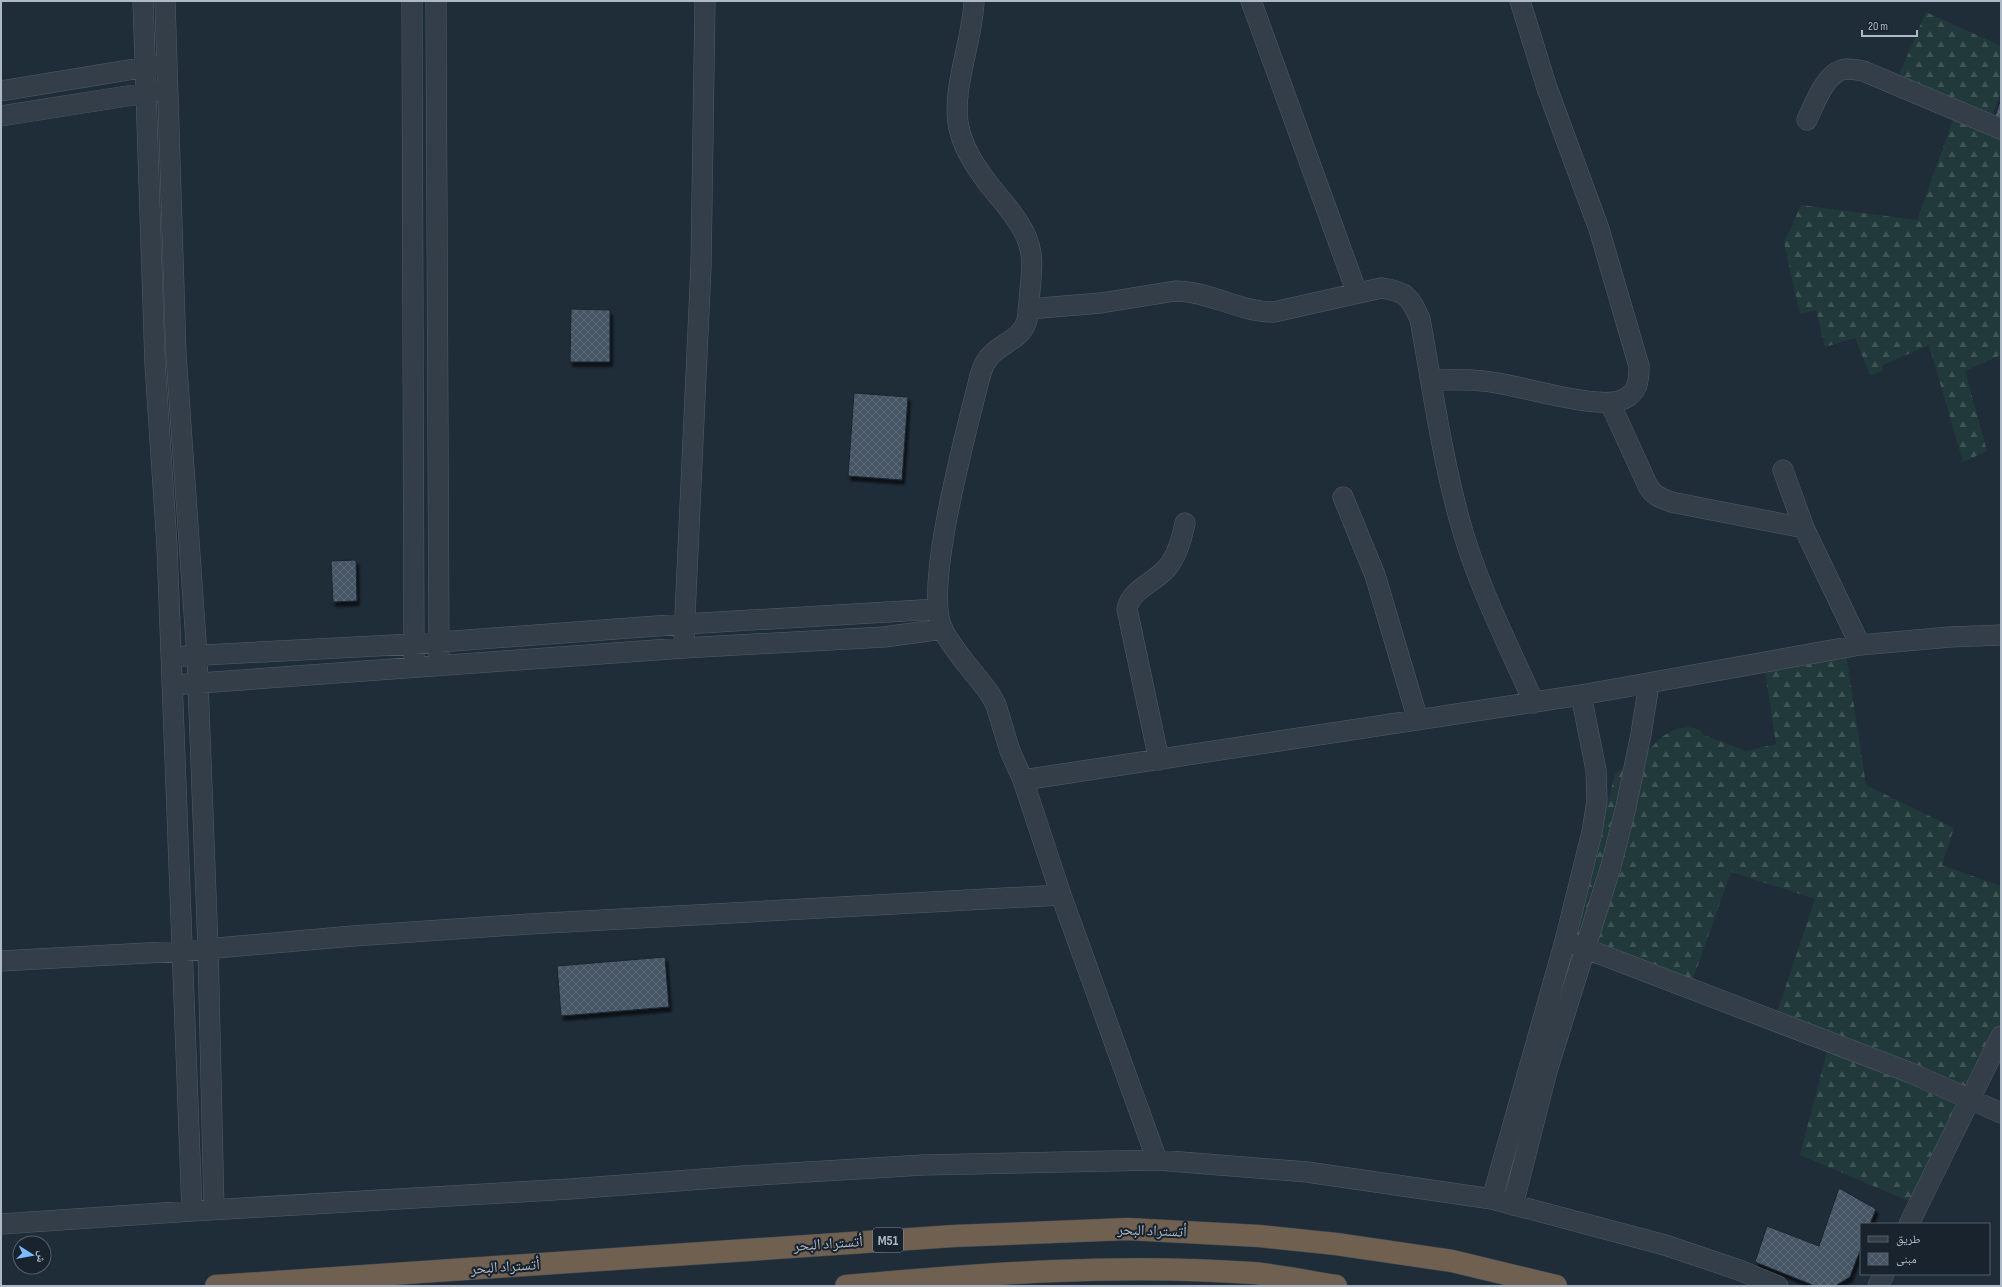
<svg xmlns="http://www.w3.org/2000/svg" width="2002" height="1287" font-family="'Sofia Sans Condensed','Noto Naskh Arabic',sans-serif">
<defs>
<pattern id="forest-firs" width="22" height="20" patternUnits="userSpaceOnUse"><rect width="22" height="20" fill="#21393a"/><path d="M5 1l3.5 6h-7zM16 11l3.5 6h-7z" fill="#3f5455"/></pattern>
<pattern id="building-cross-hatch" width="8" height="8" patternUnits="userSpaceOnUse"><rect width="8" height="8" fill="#455463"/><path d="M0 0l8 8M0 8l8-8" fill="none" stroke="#5d6a78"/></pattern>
<filter id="shadow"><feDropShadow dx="2.5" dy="4.5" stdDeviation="1" flood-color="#0009"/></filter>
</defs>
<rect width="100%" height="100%" fill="#1f2d39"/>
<!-- forest -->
<path fill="url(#forest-firs)" d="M 1926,12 L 2001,46 L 2001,90 L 1990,123 L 2001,127 L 2001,355 L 1965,371 L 1987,451 L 1963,462 L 1929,345 L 1883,365 L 1882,371 L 1870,375 L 1855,338 L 1825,347 L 1816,310 L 1800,314 L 1784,243 L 1801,205 L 1917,220 L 1956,111 L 1899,75 Z
M 1846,653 L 1866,785 L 1954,828 L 1942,865 L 2001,886 L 2001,1062 L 1988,1065 L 1916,1204 L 1800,1155 L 1828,1047 L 1774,1021 L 1815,899 L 1731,872 L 1689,990 L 1572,950 L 1615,774 L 1654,745 C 1662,732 1693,718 1704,735 L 1746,751 L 1776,744 L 1765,672 Z"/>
<!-- building -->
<path fill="url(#building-cross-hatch)" stroke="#1a2530" filter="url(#shadow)" d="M 2001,99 L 2001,118 L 1995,116 Z
M 571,309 L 610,310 L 610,362 L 570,362 Z
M 854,393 L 908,397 L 902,480 L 848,476 Z
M 356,560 L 357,601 L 333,602 L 331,561 Z
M 665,957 L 669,1007 L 561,1016 L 557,966 Z
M 1839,1188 L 1876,1209 L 1870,1224 L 1861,1224 L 1861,1248 L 1850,1277 L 1835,1286 L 1815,1286 L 1755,1262 L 1767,1226 L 1819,1246 Z"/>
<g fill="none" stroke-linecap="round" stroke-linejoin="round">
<!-- street casing -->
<g stroke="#505c67" stroke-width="21">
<path id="street" d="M 143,1 L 155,364 L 167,546 L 192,1211
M 165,1 L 176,354 L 197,656 L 208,948 L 214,1210
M 412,1 L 414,657
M 436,1 L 439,656
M 974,1 C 973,41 949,94 960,132 C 965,151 976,167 987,182 C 1003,203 1028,227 1031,254 C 1033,265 1031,278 1030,290 C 1029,300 1029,310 1027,320 C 1023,338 1002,343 991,355 C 985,361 982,369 980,376 C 968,426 922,589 943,630 C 955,653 975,673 990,694 L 996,705 L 1010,751 L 1023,780
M 1251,1 L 1357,293
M 1,91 L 159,65
M 1,116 L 159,91
M 1807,120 C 1815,103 1826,70 1847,69 C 1852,69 1858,70 1863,71 L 2001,129
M 1028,309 L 1101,303 L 1175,291 C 1209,291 1239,312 1274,312 L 1381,288 C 1406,291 1410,297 1420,319 C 1432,385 1441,452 1459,518 C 1476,582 1507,642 1534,703
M 1431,380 C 1448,380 1466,379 1483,381 C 1514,383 1599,412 1624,399 C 1638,392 1639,381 1639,366 L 1599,229 L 1547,88 L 1520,1
M 1610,403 L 1648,486 C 1654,496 1661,498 1671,502 L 1804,528
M 1783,470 L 1804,528 L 1860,645
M 1343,497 L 1375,575 L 1418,720
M 684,637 L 701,266 L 705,1
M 185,656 L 413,644 L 684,624 L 938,609
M 186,684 L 683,648 L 884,637 L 943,629
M 1159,760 L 1127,609 C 1131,589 1154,583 1167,568 C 1177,556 1182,538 1185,523
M 1571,943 L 1911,1073 L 2001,1113
M 1,961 L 183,951 L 353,936 L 529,924 L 1061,895
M 1157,1160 L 1061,895 L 1023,780 L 1581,695 L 1860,645 L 1950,637 L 2001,635
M 1492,1199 L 1565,941 L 1592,832 L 1597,801 L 1596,770 L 1581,695
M 1513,1205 L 1547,1071 L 1611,866 L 1626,807 L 1641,734 L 1649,684
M 1,1224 L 192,1211 L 570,1189 L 743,1176 L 923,1165 L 1157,1160 L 1307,1172 L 1492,1199 L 1665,1245 L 1739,1270 L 1778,1286
M 1909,1224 L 2001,1036
M 1878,1286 L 1884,1274"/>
</g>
<!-- highway casing -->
<g stroke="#3d4954" stroke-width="23">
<path id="highway" d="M 216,1286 L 954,1236 L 1128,1229 L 1259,1236 L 1336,1244 L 1452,1261 L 1556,1286
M 846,1286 C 981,1274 1116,1263 1252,1273 C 1280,1275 1308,1282 1336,1286"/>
</g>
<!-- street -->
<use href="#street" stroke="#333e49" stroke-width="20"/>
<!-- highway -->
<use href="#highway" stroke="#70604f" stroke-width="22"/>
</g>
<g text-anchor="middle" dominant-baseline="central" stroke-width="4" stroke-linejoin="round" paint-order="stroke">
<!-- shield labels -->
<rect fill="#18232d" stroke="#808c98" stroke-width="1" x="873" y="1228" width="30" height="24" rx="3"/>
<g font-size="14" font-weight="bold" fill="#adb9c6">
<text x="888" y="1240">M51</text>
</g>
<!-- street labels -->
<g font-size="15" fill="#adb9c6" stroke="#18232d">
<text transform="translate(1152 1231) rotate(2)">أتستراد البحر</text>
<text transform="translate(828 1244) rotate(-4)">أتستراد البحر</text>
<text transform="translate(505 1267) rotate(-4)">أتستراد البحر</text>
</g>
</g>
<!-- border -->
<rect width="2002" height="1287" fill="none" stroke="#adb9c6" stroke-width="4"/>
<!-- legend -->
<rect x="1860" y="1223" width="130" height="52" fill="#18232d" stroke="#545f6a"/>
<rect x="1868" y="1236" width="20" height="6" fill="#333e49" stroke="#545f6a"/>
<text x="1896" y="1243" font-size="12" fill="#adb9c6">طريق</text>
<rect x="1868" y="1253" width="20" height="12" fill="url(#building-cross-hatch)" stroke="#545f6a"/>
<text x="1896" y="1263" font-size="12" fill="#adb9c6">مبنى</text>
<!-- north arrow -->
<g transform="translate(32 1255) rotate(101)"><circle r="19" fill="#18232d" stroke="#545f6a"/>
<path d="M0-3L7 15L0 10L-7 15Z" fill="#7bbafd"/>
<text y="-6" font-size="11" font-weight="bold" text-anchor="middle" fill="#adb9c6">ش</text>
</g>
<!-- scale -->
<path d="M1862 30v6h55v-6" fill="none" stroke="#adb9c6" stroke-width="2"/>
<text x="1868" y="30" font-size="12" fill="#adb9c6" stroke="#18232d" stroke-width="3" paint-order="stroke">20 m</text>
</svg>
